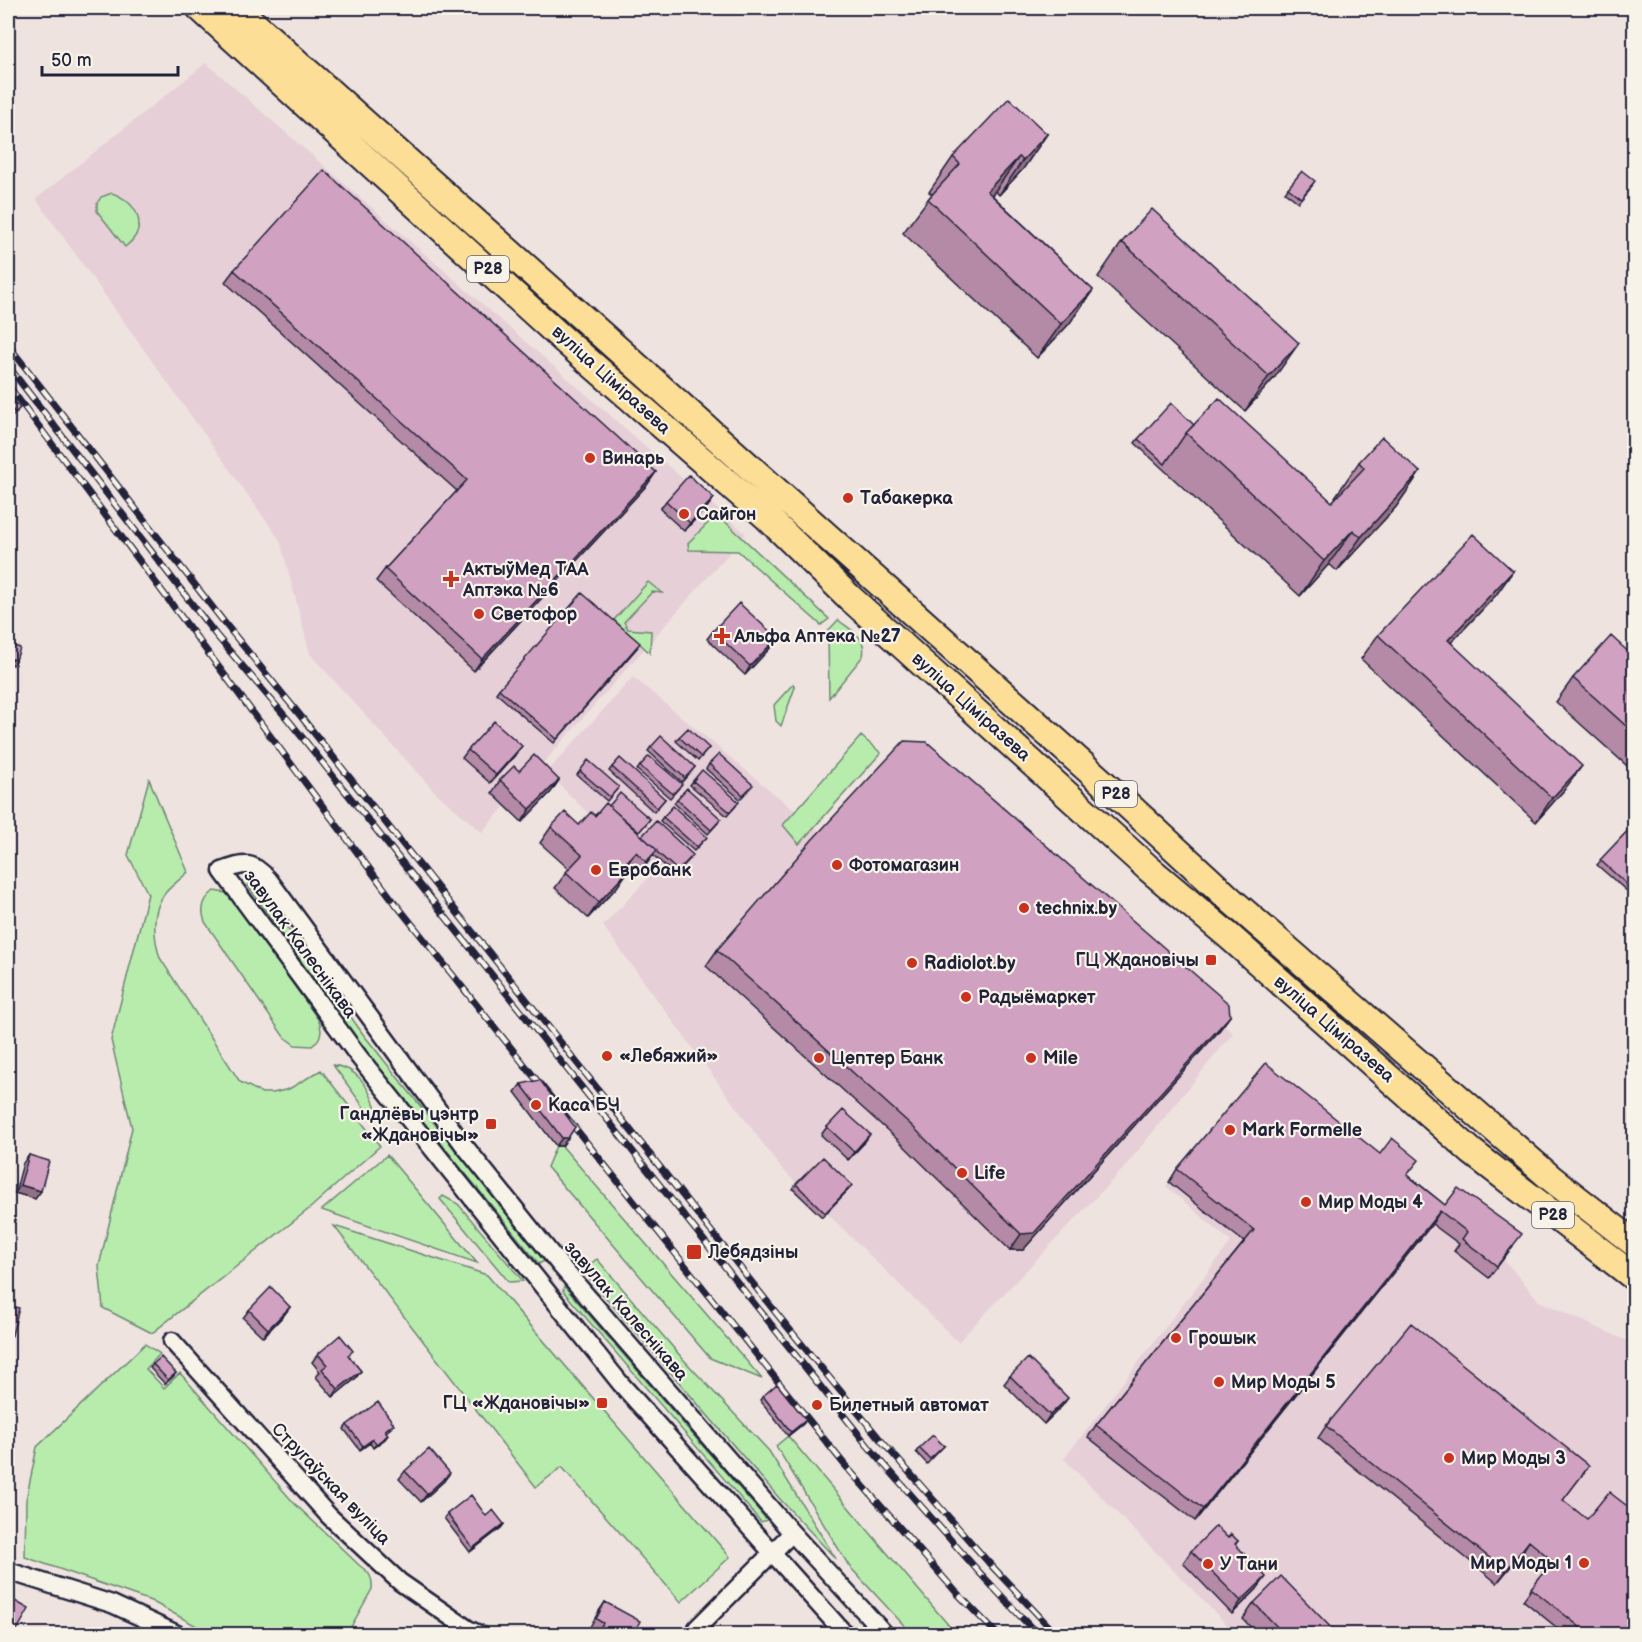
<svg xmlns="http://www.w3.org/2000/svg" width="1642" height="1642" font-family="'Balsamiq Sans',sans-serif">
<rect width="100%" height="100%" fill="#efe3e0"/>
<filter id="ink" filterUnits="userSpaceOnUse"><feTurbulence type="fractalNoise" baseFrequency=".0167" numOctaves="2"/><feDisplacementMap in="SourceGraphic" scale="12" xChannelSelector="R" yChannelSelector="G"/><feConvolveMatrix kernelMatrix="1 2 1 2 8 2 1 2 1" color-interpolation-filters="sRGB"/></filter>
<g filter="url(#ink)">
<!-- built -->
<path fill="#e6cfd7" d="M 206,63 L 746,534 L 482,832 L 435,792 L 310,654 L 280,540 L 36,199 Z
M 633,677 L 828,838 L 916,759 L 1233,1033 L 1123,1169 L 958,1342 L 780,1167 L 603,926 L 650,876 L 547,772 Z
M 1258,1076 L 1484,1236 L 1539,1301 L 1634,1344 L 1634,1634 L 1236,1634 L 1064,1459 L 1231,1242 L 1166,1186 Z"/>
<!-- green -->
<path fill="#b8ecad" stroke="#6d8774" stroke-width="1.5" d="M 112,193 C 138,202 150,228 125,247 L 97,211 L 97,204 L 101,197 Z
M 717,514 L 829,619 L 821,625 L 738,551 L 689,550 L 688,543 Z
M 648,582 L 662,593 L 652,592 L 624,622 L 628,629 L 651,631 L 650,653 L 614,620 Z
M 838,620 C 852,631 867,637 863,656 L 829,698 L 828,631 Z
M 793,684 L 795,687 L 781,726 L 776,721 L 774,705 Z
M 861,736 L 881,753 L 799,844 L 783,825 Z
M 149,779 L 188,872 C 180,880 169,887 163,896 C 151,914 154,939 160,958 L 240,1082 L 262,1093 L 273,1093 L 289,1089 L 321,1070 L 380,1146 L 309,1209 L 152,1333 L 103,1308 L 99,1266 L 132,1128 L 111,1040 L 148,894 L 128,855 Z
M 249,881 L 254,881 L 363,1034 L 544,1261 L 539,1264 L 353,1035 L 248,886 Z
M 214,891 L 226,893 L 235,902 L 318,1019 C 323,1030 322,1038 312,1046 L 295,1045 L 284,1037 L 205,922 C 200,909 203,899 214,891 Z
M 333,1065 C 358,1068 368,1086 376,1108 L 368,1113 Z
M 556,1146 L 562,1146 L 762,1379 L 710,1358 L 547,1167 Z
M 387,1155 L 477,1263 L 322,1210 Z
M 443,1196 L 458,1204 L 523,1281 L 509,1282 L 440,1199 Z
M 334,1226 L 487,1275 L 730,1557 L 681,1602 L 562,1467 L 536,1487 Z
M 597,1259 L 683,1359 L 769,1451 L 836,1559 L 779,1498 L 582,1270 Z
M 564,1286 L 767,1520 L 761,1522 L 563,1291 Z
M 145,1344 L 160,1354 L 146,1369 L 164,1388 L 180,1373 L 294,1503 L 360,1566 C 369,1572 373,1577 372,1589 L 347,1634 L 211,1634 L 151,1601 L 25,1557 L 26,1500 L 37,1447 Z
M 788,1436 L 956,1634 L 912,1634 L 849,1566 L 776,1446 Z"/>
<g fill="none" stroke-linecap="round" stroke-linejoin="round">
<!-- minor casing -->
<g stroke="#22223b" stroke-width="21">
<path id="minor" d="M 172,1341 L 329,1516 L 400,1582 L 468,1629 L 479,1634
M 8,1571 L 112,1604 L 177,1634
M 693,1634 L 697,1628 L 792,1533
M 845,1634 L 621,1384 L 359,1057 L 222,871 C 245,863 252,860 269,880 L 463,1144 L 560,1265 L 792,1533 L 885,1634"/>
</g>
<!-- primary casing -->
<g stroke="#22223b" stroke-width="30">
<path id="primary" d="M 200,8 L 564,340 L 767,517 L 849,597 L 1148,868 L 1230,937 L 1472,1152 L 1634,1277
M 236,8 L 1130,807 L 1233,902 L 1552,1179 L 1634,1243"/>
</g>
<!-- minor -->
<use href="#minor" stroke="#f7f3e8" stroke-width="16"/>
<!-- primary -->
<use href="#primary" stroke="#fcde96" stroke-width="26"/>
<!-- rail casing -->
<g stroke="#22223b" stroke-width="7">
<path id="rail" d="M 8,345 L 227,626 L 299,714 L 781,1319 L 879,1438 L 989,1563 L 1056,1634
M 8,366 L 216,635 L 290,722 L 868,1446 L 979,1572 L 1037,1634
M 8,385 L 395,903 L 844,1464 L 956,1592 L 997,1634"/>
</g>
<!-- rail -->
<use href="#rail" stroke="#f7f3e8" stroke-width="4.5" stroke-dasharray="14" stroke-linecap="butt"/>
</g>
<!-- wall -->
<path fill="#b48aa6" stroke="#22223b" stroke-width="1.5" d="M 1047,134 L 1023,169 L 999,195 L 995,191 L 992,195 L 1093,290 L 1069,324 L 1037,358 L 903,233 L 932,194 L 929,192 L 953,157 Z
M 1312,186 L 1298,202 L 1285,192 L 1288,188 Z
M 1122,242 L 1275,377 L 1245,411 L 1098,277 Z
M 234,270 L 656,472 L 647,485 L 474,671 L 376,581 L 385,569 L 457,491 L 225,282 Z
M 8,396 L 17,412 L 12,417 L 8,412 Z
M 1194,425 L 1332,502 L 1336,498 L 1335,497 L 1359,462 L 1420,472 L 1396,507 L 1337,571 L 1329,564 L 1300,596 L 1135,443 L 1138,439 Z
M 714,498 L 708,506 L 684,531 L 660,509 L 666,501 Z
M 1513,571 L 1496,595 L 1451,643 L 1565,789 L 1536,822 L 1361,659 L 1378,635 Z
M 713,631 L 777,638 L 771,647 L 745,675 L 707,639 Z
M 637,648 L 554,743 L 496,693 L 499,689 Z
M 1635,658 L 1635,773 L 1556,702 L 1573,678 Z
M 679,737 L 709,748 L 698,761 L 676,741 Z
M 651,747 L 695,767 L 682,782 L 648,751 Z
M 468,750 L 516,754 L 490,783 L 462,758 Z
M 709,764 L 750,789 L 740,799 L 706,769 Z
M 640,766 L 679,788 L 670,798 L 637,770 Z
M 612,767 L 665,799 L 654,812 L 609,771 Z
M 519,771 L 559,780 L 551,792 L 522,822 L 492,793 L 500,780 Z
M 580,771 L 619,787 L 607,801 L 577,775 Z
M 693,781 L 736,806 L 727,816 L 690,785 Z
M 677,799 L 718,823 L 708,834 L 674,803 Z
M 609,806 L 650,819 L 638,833 L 642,836 L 690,859 L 675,875 L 653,855 L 645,866 L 635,878 L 628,871 L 617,887 L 588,918 L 555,888 L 569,869 L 540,843 L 551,827 L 579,825 Z
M 663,817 L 707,837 L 694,851 L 660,821 Z
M 1635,823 L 1635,898 L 1597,865 Z
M 717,950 L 1230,1016 L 1218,1032 L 1023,1250 L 1010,1250 L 898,1140 L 706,966 Z
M 521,1084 L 575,1127 L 562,1146 L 556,1146 L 515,1092 Z
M 827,1127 L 864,1143 L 848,1160 L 821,1135 Z
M 29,1155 L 41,1191 L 35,1199 L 15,1193 L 23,1163 Z
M 1177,1169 L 1408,1175 L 1445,1205 L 1513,1246 L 1489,1278 L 1454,1251 L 1459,1244 L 1432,1224 L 1195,1521 L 1088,1437 L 1096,1425 L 1244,1242 L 1169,1182 Z
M 796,1184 L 849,1189 L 822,1217 L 793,1189 Z
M 290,1307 L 284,1315 L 263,1337 L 243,1318 L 249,1310 Z
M 318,1354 L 349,1357 L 361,1371 L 355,1379 L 333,1397 L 316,1377 L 320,1372 L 312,1362 Z
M 153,1364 L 176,1373 L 173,1377 L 165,1384 L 150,1368 Z
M 1010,1376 L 1062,1406 L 1044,1424 L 1004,1384 Z
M 763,1396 L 806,1420 L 803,1424 L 788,1436 L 760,1400 Z
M 347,1425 L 391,1428 L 386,1432 L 388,1435 L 385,1439 L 373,1448 L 370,1443 L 360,1450 L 344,1429 Z
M 1326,1426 L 1589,1466 L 1563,1500 L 1635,1635 L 1566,1635 L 1523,1600 L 1544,1572 L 1521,1554 L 1497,1583 L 1318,1438 Z
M 944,1446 L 927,1464 L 916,1452 L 919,1448 Z
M 405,1471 L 444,1481 L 421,1502 L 399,1479 Z
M 447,1514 L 486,1516 L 504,1524 L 501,1528 L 470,1552 L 444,1518 Z
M 1228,1538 L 1238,1541 L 1235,1545 L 1257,1589 L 1232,1614 L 1183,1563 L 1191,1551 Z
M 605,1602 L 633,1635 L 595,1635 L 597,1631 L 590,1627 L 599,1611 Z
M 1254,1603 L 1338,1635 L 1258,1635 L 1243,1619 Z"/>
<!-- shaded-wall -->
<path fill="#927187" stroke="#22223b" stroke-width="1.5" d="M 1047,134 L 1023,169 L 999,195 L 1023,160 Z
M 1019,157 L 995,191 L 963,226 L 987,191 Z
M 1093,290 L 1069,324 L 1037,358 L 1061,324 Z
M 1299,343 L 1275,377 L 1245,411 L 1269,376 Z
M 656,472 L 647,485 L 474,671 L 482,659 Z
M 1420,472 L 1396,507 L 1337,571 L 1361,537 Z
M 714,498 L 708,506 L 684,531 L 690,523 Z
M 1353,530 L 1329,564 L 1300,596 L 1324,561 Z
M 1513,571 L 1496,595 L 1431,664 L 1448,640 Z
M 777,638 L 771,647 L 745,675 L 750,666 Z
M 8,658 L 16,660 L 13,665 L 8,663 Z
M 522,746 L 516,754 L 490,783 L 496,775 Z
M 1582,766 L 1565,789 L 1536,822 L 1552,798 Z
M 559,780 L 551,792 L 522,822 L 530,809 Z
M 657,850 L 645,866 L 635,878 L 646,862 Z
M 636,852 L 624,868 L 623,866 Z
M 628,871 L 617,887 L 588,918 L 599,902 Z
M 1230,1016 L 1218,1032 L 1023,1250 L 1010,1250 L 1021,1234 Z
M 870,1134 L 864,1143 L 848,1160 L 854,1152 Z
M 562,1138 L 568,1138 L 562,1146 L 556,1146 Z
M 20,1185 L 41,1191 L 35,1199 L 15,1193 Z
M 852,1185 L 849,1189 L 822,1217 L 825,1213 Z
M 1440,1211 L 1432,1224 L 1195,1521 L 1203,1509 Z
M 290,1307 L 284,1315 L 263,1337 L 268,1329 Z
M 8,1334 L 12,1335 L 8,1342 Z
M 361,1371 L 355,1379 L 333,1397 L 338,1389 Z
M 1068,1398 L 1062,1406 L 1044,1424 L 1050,1415 Z
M 806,1420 L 803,1424 L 788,1436 L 791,1432 Z
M 388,1435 L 385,1439 L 373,1448 L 376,1444 Z
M 373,1439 L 370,1443 L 360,1450 L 363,1446 Z
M 450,1473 L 444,1481 L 421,1502 L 427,1494 Z
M 504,1524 L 501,1528 L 470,1552 L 473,1548 Z
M 1529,1541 L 1521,1554 L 1497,1583 L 1506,1571 Z
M 1266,1577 L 1257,1589 L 1232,1614 L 1241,1601 Z"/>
<!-- building -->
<path fill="#d1a1c1" stroke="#22223b" stroke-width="1.5" d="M 1009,98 L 1047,134 L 1023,160 L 1019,157 L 987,191 L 1093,290 L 1061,324 L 928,199 L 960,164 L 953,157 Z
M 324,170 L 656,472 L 482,659 L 385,569 L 467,480 L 234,270 Z
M 1302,171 L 1315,181 L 1301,198 L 1288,188 Z
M 1152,209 L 1299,343 L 1269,376 L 1122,242 Z
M 9,395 L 20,408 L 15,413 L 8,404 L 8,396 Z
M 1219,398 L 1332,502 L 1364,468 L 1359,462 L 1382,437 L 1420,472 L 1361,537 L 1353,530 L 1324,561 L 1186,433 Z
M 1171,403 L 1194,425 L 1186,433 L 1165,464 L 1138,439 Z
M 689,475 L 714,498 L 690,523 L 666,501 Z
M 1473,534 L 1513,571 L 1448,640 L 1582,766 L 1552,798 L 1378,635 Z
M 582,593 L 640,643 L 557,739 L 499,689 Z
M 739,603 L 777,638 L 750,666 L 713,631 Z
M 1611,636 L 1635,658 L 1635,734 L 1573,678 Z
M 8,644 L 20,648 L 16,660 L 8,658 Z
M 494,721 L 522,746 L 496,775 L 468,750 Z
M 688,728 L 709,748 L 701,757 L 679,737 Z
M 661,736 L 695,767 L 685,778 L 651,747 Z
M 904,741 L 927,742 L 1229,1004 L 1230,1016 L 1034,1233 L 1021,1234 L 910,1124 L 717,950 L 812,840 Z
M 719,754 L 753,785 L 743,795 L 709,764 Z
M 534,755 L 559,780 L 530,809 L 500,780 L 514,766 L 519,771 Z
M 649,756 L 682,784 L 673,794 L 640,766 Z
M 620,758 L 665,799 L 657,808 L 612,767 Z
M 588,760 L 619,787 L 610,797 L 580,771 Z
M 702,770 L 739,802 L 730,812 L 693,781 Z
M 687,788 L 721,819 L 711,830 L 677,799 Z
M 620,793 L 650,819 L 639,832 L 609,806 Z
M 606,803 L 657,850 L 646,862 L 636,852 L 623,866 L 628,871 L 599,902 L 566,872 L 582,855 L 551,827 L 565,812 L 579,825 L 591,812 L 595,816 Z
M 673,806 L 707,837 L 697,847 L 663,817 Z
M 656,821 L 693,855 L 678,871 L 656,851 L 657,850 L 642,836 Z
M 1635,823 L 1635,884 L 1631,888 L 1600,860 Z
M 1266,1063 L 1380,1154 L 1392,1138 L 1419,1160 L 1407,1175 L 1445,1205 L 1458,1188 L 1522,1234 L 1497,1266 L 1462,1239 L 1467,1232 L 1440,1211 L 1203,1509 L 1096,1425 L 1254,1230 L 1177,1169 Z
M 540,1080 L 575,1127 L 568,1138 L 562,1138 L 521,1084 Z
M 843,1110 L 870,1134 L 854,1152 L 827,1127 Z
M 29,1155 L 49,1161 L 41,1191 L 20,1185 Z
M 823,1157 L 852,1185 L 825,1213 L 796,1184 Z
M 271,1287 L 290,1307 L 268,1329 L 249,1310 Z
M 8,1305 L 19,1308 L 12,1335 L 8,1334 Z
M 1411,1323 L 1589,1466 L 1563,1500 L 1587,1519 L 1609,1492 L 1635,1512 L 1635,1635 L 1590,1635 L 1531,1588 L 1553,1561 L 1529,1541 L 1506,1571 L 1326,1426 Z
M 340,1335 L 353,1351 L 348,1355 L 361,1371 L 338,1389 L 322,1369 L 327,1365 L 318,1354 Z
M 161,1357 L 176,1373 L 168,1380 L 153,1364 Z
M 1028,1358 L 1068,1398 L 1050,1415 L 1010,1376 Z
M 777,1384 L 806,1420 L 791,1432 L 763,1396 Z
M 378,1402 L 394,1424 L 385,1430 L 388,1435 L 376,1444 L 373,1439 L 363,1446 L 347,1425 Z
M 933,1435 L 944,1446 L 930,1459 L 919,1448 Z
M 429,1449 L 450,1473 L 427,1494 L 405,1471 Z
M 471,1495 L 486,1516 L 493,1510 L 504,1524 L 473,1548 L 447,1514 Z
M 1216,1526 L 1228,1538 L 1231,1534 L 1238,1541 L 1235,1544 L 1266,1577 L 1241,1601 L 1191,1551 Z
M 1281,1576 L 1338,1635 L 1285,1635 L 1254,1603 Z
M 8,1597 L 29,1609 L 14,1635 L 8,1635 Z
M 605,1602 L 640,1621 L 633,1635 L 596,1635 L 603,1623 L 596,1619 Z
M 463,1626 L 473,1632 L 472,1635 L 459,1635 Z"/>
</g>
<!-- markers -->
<g fill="#c8321e" stroke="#f7f3e8" stroke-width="2">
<circle cx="590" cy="458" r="6"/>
<circle cx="848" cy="498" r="6"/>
<circle cx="684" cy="514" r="6"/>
<path d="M448 570h6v6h6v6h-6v6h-6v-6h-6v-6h6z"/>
<circle cx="479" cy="614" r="6"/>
<path d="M719 627h6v6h6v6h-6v6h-6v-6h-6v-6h6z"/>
<circle cx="837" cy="865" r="6"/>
<circle cx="596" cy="870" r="6"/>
<circle cx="1024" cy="908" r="6"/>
<rect x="1205" y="954" width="12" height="12" rx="3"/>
<circle cx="912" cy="963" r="6"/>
<circle cx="966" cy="997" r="6"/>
<circle cx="607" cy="1056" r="6"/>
<circle cx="819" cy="1058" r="6"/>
<circle cx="1031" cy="1058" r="6"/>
<circle cx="536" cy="1105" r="6"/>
<rect x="485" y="1118" width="12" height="12" rx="3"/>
<circle cx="1230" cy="1130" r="6"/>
<circle cx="962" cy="1173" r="6"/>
<circle cx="1306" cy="1202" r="6"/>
<rect x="686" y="1244" width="16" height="16" rx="3"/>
<circle cx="1176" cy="1338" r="6"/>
<circle cx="1219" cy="1382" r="6"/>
<rect x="596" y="1397" width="12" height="12" rx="3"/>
<circle cx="817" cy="1405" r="6"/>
<circle cx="1449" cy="1458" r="6"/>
<circle cx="1584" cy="1563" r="6"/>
<circle cx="1208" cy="1564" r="6"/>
</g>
<g text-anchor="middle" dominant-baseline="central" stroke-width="4.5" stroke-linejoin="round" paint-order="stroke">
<!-- shield labels -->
<g fill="#f7f3e8" stroke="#62616f" stroke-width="1.5">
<rect x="467" y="256" width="42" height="26" rx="4.5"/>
<rect x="1095" y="781" width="42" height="26" rx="4.5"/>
<rect x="1532" y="1202" width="42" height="26" rx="4.5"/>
</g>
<g font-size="16" font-weight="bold" fill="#22223b">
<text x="488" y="269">Р28</text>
<text x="1116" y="794">Р28</text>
<text x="1553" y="1215">Р28</text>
</g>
<!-- street labels -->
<g font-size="18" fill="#22223b" stroke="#f7f3e8">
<text transform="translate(611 380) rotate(42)">вуліца Ціміразева</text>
<text transform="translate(971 707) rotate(42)">вуліца Ціміразева</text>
<text transform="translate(300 944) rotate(54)">завулак Калеснікава</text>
<text transform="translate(1334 1029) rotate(41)">вуліца Ціміразева</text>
<text transform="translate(626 1311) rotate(49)">завулак Калеснікава</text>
<text transform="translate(331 1484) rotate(46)">Стругаўская вуліца</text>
</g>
<!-- poi labels -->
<g font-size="18" font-weight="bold" fill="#22223b" stroke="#f7f3e8" text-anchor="start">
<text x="602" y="458">Винарь</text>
<text x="860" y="498">Табакерка</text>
<text x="696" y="514">Сайгон</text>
<text x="463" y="569">АктыўМед ТАА<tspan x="463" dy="21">Аптэка №6</tspan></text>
<text x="491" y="614">Светофор</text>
<text x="734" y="636">Альфа Аптека №27</text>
<text x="849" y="865">Фотомагазин</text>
<text x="608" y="870">Евробанк</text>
<text x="1036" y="908">technix.by</text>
<text x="1199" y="960" text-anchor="end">ГЦ Ждановічы</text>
<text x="924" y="963">Radiolot.by</text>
<text x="978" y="997">Радыёмаркет</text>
<text x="619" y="1056">«Лебяжий»</text>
<text x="831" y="1058">Цептер Банк</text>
<text x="1043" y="1058">Mile</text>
<text x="548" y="1105">Каса БЧ</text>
<text x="479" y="1114" text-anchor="end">Гандлёвы цэнтр<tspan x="479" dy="21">«Ждановічы»</tspan></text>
<text x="1242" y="1130">Mark Formelle</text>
<text x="974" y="1173">Life</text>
<text x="1318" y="1202">Мир Моды 4</text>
<text x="708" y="1252">Лебядзіны</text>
<text x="1188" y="1338">Грошык</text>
<text x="1231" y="1382">Мир Моды 5</text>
<text x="590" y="1403" text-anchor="end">ГЦ «Ждановічы»</text>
<text x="829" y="1405">Билетный автомат</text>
<text x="1461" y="1458">Мир Моды 3</text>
<text x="1572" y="1563" text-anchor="end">Мир Моды 1</text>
<text x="1220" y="1564">У Тани</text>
</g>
</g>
<!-- margin -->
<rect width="1642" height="1642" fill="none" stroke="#f7f3e8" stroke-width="30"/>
<rect x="15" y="15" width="1612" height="1612" fill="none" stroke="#22223b" stroke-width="2" filter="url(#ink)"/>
<!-- scale -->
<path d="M42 66v9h136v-9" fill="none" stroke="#22223b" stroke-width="3"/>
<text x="51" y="66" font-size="18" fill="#22223b" stroke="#f7f3e8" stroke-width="4.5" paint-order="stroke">50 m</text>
</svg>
